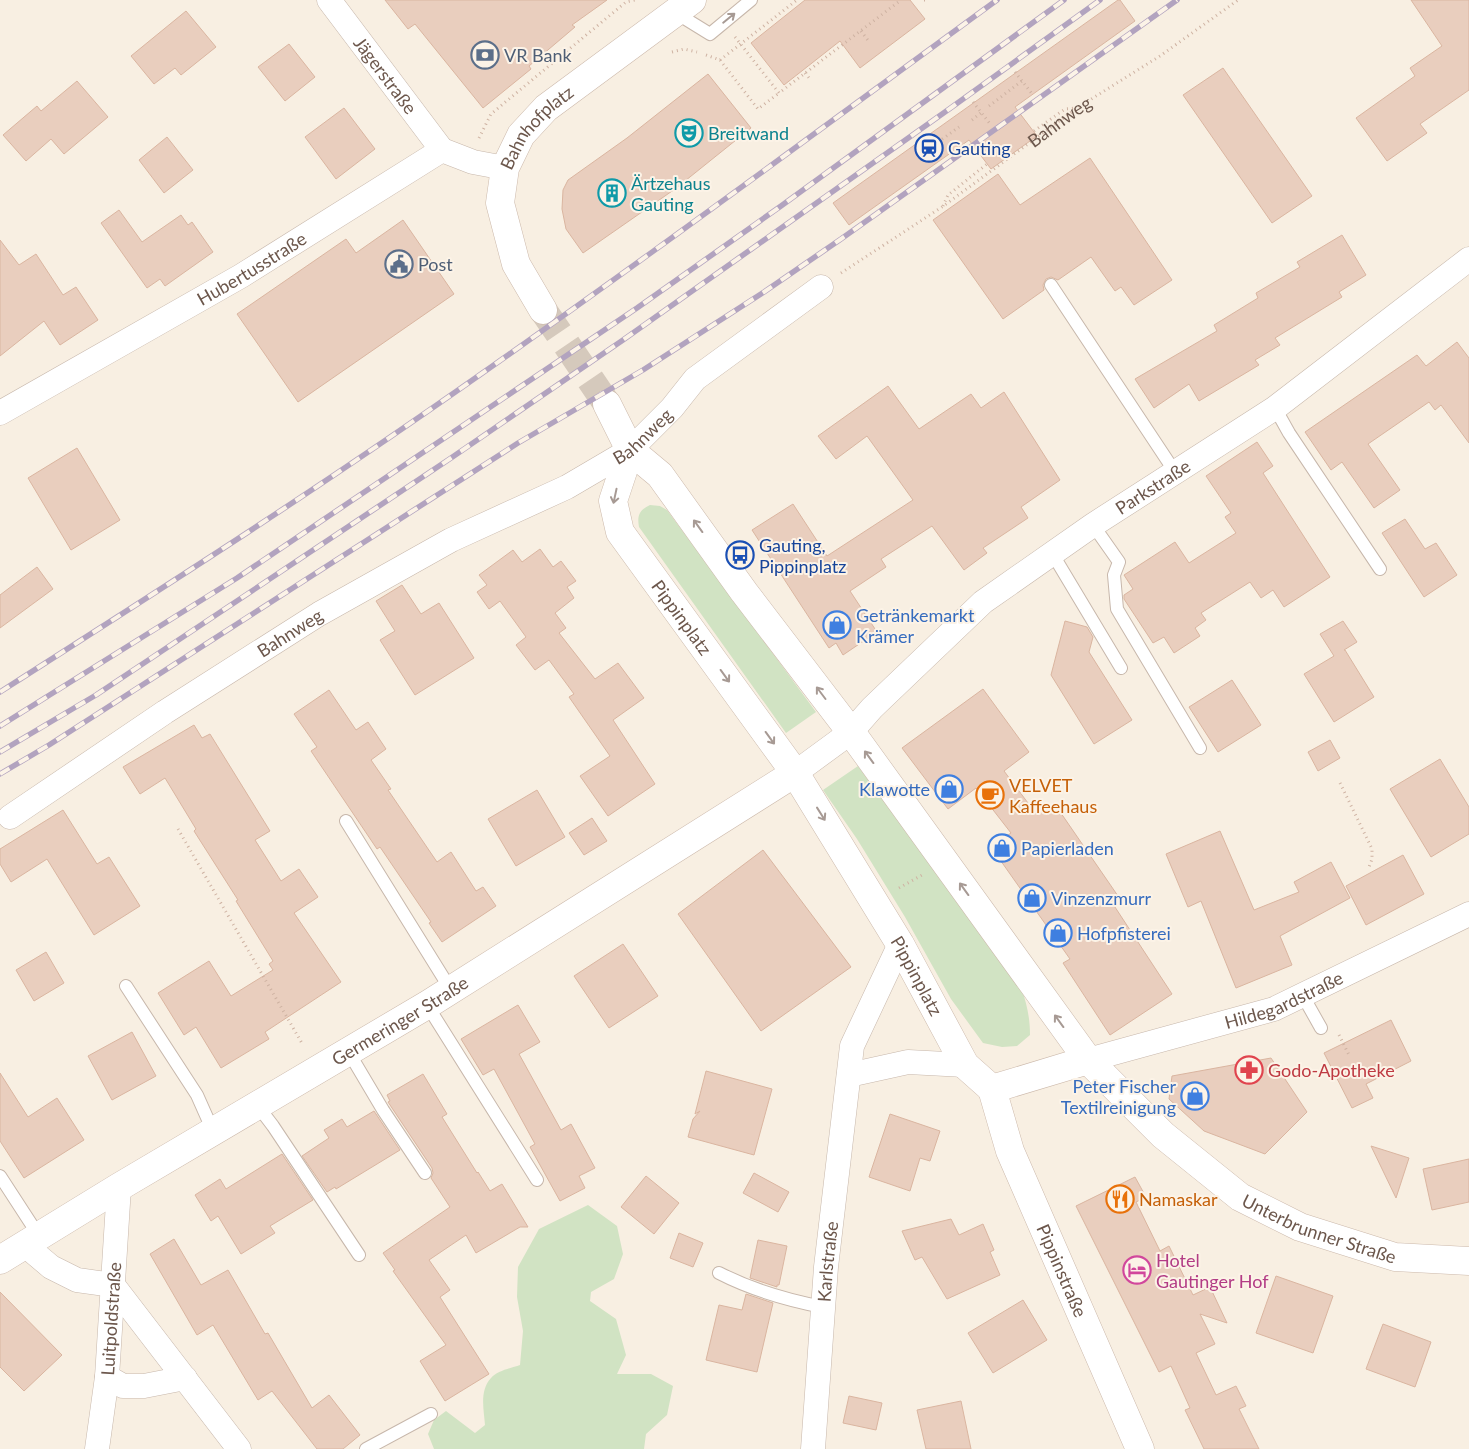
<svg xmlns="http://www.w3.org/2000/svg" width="1469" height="1449" font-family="Lato,sans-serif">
<rect width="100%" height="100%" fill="#f8efe2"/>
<!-- green -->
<path fill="#d1e3c3" d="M 650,505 L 660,506 L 667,510 L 816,712 L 786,733 L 639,527 C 637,516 639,510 650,505 Z
M 858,766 L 1022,990 C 1027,1005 1030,1018 1030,1035 L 1017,1046 L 1002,1047 L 983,1043 L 951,999 L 905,917 L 857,839 L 823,790 Z
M 588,1205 L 617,1226 L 623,1254 L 614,1279 L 591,1292 L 590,1301 L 616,1319 L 626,1355 L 617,1374 L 651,1374 L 673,1386 L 667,1415 L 646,1434 L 644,1449 L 434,1449 L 428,1434 L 434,1420 L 446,1411 L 475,1433 L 485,1425 C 484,1410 479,1391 491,1378 C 497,1371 511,1368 520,1365 L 523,1331 L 517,1297 L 518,1267 L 539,1229 Z"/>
<!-- building -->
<path fill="#e9cebe" stroke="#dab5a0" d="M 385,0 L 607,0 L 572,25 L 575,27 L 529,66 L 531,69 L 483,108 L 415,24 L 408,29 Z
M 805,0 L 910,0 L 925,19 L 860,68 L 840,41 L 784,85 L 751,43 Z
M 1118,0 L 1120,0 L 1135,21 L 1015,107 L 1037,136 L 991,169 L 969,140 L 849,225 L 833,203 Z
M 1411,0 L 1469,0 L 1469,90 L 1420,124 L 1427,133 L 1387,161 L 1356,118 L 1415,76 L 1410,68 L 1442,46 Z
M 186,11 L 216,47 L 181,75 L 175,68 L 154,84 L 131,56 Z
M 289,44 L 315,77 L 285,101 L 258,67 Z
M 1223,68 L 1312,196 L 1272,223 L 1183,95 Z
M 708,74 L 751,128 L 675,189 L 583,253 L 566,229 L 562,209 L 563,190 L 568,180 L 627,138 Z
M 77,81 L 108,117 L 64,154 L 51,139 L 26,161 L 3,135 L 37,106 L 41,111 Z
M 344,108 L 375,149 L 336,179 L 305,137 Z
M 167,137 L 193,170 L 164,193 L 139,160 Z
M 1090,158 L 1172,280 L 1134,305 L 1121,287 L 1115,291 L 1091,257 L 1058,280 L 1051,277 L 1046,279 L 1043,285 L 1044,290 L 1003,319 L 933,220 L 998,174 L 1020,205 Z
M 119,210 L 142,242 L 181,215 L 188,225 L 192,222 L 213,252 L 165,286 L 160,279 L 147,288 L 101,223 Z
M 403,220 L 454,294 L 298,402 L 237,314 L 346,239 L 356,253 Z
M 1342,235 L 1366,275 L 1339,292 L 1342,297 L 1275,338 L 1280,345 L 1255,360 L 1259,365 L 1199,401 L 1189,384 L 1154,408 L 1135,379 L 1217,331 L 1214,325 L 1258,298 L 1256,293 L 1300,267 L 1297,262 Z
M 0,240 L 19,265 L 36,254 L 63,295 L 76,287 L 98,320 L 60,345 L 44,321 L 0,356 Z
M 1457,342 L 1469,358 L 1469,443 L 1441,405 L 1435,410 L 1429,402 L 1368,444 L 1400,490 L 1374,508 L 1342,462 L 1331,470 L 1305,432 L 1417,355 L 1426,366 Z
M 888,386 L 919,429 L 971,394 L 981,408 L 1004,392 L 1060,480 L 1021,507 L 1028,518 L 983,548 L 987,553 L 964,570 L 932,526 L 881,559 L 886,567 L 850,591 L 877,632 L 843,655 L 836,643 L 829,648 L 752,530 L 793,504 L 827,556 L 913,500 L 867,436 L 836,459 L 818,436 Z
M 1257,442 L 1273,466 L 1263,473 L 1330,577 L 1284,607 L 1273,590 L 1261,598 L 1250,582 L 1201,613 L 1206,620 L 1195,628 L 1200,636 L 1174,653 L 1164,637 L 1153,643 L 1124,599 L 1124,595 L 1133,589 L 1124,575 L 1175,542 L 1189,563 L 1236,533 L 1225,517 L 1231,513 L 1206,476 Z
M 77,448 L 120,520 L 71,550 L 28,478 Z
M 1405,519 L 1425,549 L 1436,543 L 1457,575 L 1424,597 L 1382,533 Z
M 540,549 L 553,567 L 561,561 L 576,581 L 567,587 L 574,598 L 555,613 L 566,628 L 559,633 L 595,679 L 618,663 L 644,698 L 613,720 L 655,784 L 608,816 L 580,776 L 610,756 L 569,697 L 574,694 L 549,660 L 535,670 L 516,645 L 526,637 L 500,601 L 489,609 L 477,592 L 487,585 L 479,575 L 513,550 L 522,562 Z
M 37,567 L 53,589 L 0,628 L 0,595 Z
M 402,585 L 421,614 L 439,603 L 474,658 L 415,695 L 380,640 L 395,631 L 376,601 Z
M 1065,621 L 1087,627 L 1093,637 L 1089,652 L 1132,720 L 1094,744 L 1051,675 Z
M 1343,621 L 1357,642 L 1344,650 L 1345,650 L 1374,697 L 1334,722 L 1304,674 L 1334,656 L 1320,634 Z
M 1232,680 L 1261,725 L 1218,752 L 1189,707 Z
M 983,689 L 1029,752 L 1004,771 L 1037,815 L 1054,803 L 1118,896 L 1111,901 L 1172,994 L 1110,1035 L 1063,963 L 1070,959 L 991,847 L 1011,833 L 976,788 L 948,809 L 902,748 Z
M 329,690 L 356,730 L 368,722 L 386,749 L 371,760 L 391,789 L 388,790 L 437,862 L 451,852 L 476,891 L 483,887 L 496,906 L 442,942 L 429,923 L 431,922 L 380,847 L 377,849 L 311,751 L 317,747 L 294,714 Z
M 194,725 L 202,738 L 210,734 L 270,831 L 255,840 L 281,881 L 299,869 L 318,897 L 294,913 L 341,982 L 265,1032 L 269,1039 L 221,1068 L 196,1027 L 184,1035 L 158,993 L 209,961 L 231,996 L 273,970 L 269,964 L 273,961 L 236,901 L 238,900 L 194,831 L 196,829 L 165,778 L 140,794 L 123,767 Z
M 1330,740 L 1340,758 L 1318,771 L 1308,752 Z
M 1440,759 L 1469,807 L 1469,834 L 1431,857 L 1390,789 Z
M 537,790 L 565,837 L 516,866 L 488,819 Z
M 63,810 L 97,864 L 109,857 L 140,906 L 94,935 L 47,859 L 11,882 L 0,864 L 0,849 Z
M 592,818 L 607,841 L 584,855 L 569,833 Z
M 1220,831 L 1254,910 L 1299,892 L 1294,882 L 1331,862 L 1350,898 L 1280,936 L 1292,965 L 1236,988 L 1201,901 L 1188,907 L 1166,854 Z
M 763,850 L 851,967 L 761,1031 L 678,914 Z
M 1403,855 L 1424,894 L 1366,925 L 1346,886 Z
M 623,944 L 658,996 L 609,1028 L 574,976 Z
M 46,952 L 64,983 L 34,1001 L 16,970 Z
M 518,1005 L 540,1042 L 519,1054 L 561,1130 L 571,1124 L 595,1168 L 579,1176 L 585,1188 L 560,1201 L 530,1147 L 535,1144 L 494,1069 L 483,1075 L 461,1039 Z
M 1391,1020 L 1411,1061 L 1366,1084 L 1373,1098 L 1352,1108 L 1324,1053 Z
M 132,1032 L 156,1076 L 112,1100 L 88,1056 Z
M 1271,1058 L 1307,1112 L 1265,1154 L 1204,1131 L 1169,1099 L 1172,1076 Z
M 706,1071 L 772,1089 L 754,1155 L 688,1137 L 693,1119 L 700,1111 L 695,1114 Z
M 0,1073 L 28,1117 L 57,1098 L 84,1140 L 24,1178 L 0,1141 Z
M 423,1074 L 447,1114 L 442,1117 L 477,1173 L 478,1172 L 490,1191 L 502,1184 L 528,1227 L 520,1227 L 476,1253 L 466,1235 L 429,1260 L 450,1290 L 440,1297 L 489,1374 L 445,1401 L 420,1361 L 446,1345 L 393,1271 L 395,1270 L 383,1253 L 450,1207 L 431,1178 L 433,1173 L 432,1168 L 388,1102 L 390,1101 L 387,1095 Z
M 374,1111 L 400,1150 L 336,1189 L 335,1187 L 327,1192 L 302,1156 L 329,1138 L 324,1130 L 342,1119 L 347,1127 Z
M 890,1114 L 940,1131 L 930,1161 L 920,1158 L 910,1191 L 869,1177 Z
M 1371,1146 L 1409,1158 L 1396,1198 Z
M 282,1154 L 313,1200 L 270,1226 L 275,1233 L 241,1254 L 218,1216 L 211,1221 L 195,1195 L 220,1179 L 226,1189 Z
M 1469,1159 L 1469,1202 L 1432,1210 L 1423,1169 Z
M 754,1173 L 789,1192 L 778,1212 L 743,1193 Z
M 646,1176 L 679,1203 L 654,1234 L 621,1207 Z
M 1135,1177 L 1146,1197 L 1136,1202 L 1160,1251 L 1169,1246 L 1193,1295 L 1210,1287 L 1227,1323 L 1200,1314 L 1215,1344 L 1196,1353 L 1216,1395 L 1236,1386 L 1246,1406 L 1239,1409 L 1259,1449 L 1204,1449 L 1185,1410 L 1190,1408 L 1171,1366 L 1159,1372 L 1076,1206 Z
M 951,1219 L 959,1235 L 983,1224 L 994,1250 L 990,1252 L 1000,1275 L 947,1299 L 922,1257 L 915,1260 L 902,1231 Z
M 679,1233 L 703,1243 L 693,1267 L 670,1258 Z
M 174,1239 L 201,1285 L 228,1270 L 265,1334 L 268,1333 L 312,1408 L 329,1395 L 360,1435 L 343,1449 L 317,1449 L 272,1391 L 258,1400 L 213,1325 L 197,1335 L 150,1254 Z
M 758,1240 L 787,1246 L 779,1285 L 777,1285 L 777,1287 L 750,1278 Z
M 1276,1276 L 1333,1296 L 1313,1353 L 1256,1333 Z
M 0,1292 L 62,1355 L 24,1391 L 0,1367 Z
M 746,1294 L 773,1303 L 757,1372 L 706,1360 L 719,1305 L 742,1310 Z
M 1023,1300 L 1047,1340 L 993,1373 L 968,1333 Z
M 1383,1324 L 1431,1342 L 1415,1387 L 1366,1369 Z
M 849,1396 L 882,1403 L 876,1430 L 843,1423 Z
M 961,1401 L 971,1449 L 926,1449 L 917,1410 Z"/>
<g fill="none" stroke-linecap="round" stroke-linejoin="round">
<!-- secondary-tunnel -->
<path stroke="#d5c9bc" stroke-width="28" stroke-dasharray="28 14" stroke-linecap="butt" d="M 543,310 L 607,404"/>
<!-- lane casing -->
<g stroke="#c7b7ab" stroke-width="14">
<path id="lane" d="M 676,13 L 710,34 L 751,0
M 1051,285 L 1175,472
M 1275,408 L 1289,433 L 1380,569
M 1093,525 L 1119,562 L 1114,575 L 1117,609 L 1200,748
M 1052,553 L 1121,668
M 346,821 L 451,990
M 126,986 L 197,1095 L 213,1131
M 1303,996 L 1321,1028
M 427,1005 L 537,1180
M 348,1051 L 383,1110 L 425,1173
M 257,1105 L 273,1126 L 359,1255
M 0,1176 L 39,1236
M 719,1273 C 752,1290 787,1300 823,1307
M 366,1449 L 431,1414"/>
</g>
<!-- street casing -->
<g stroke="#c7b7ab" stroke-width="25">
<g id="street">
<path id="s2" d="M 329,0 L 442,150"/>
<path id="s3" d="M 0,413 L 241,276 L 442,150 L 473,162 L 505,168"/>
<path id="s4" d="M 795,773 L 851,732 L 872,708 L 983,602 L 1093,525 L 1275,408 L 1469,259"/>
<path id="s5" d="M 10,817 L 165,712 L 319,614 L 451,540 L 567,487 L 630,450 L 672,408 L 695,379 L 821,287"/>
<path id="s6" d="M 1088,1060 L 1274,1009 L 1469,914"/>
<path d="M 849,1075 L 908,1062 L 965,1065"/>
<path d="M 25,1245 L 51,1267 L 77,1280 L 113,1285 L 239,1449"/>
<path d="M 107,1377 L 123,1386 L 144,1386 L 185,1378"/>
<path id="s7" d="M 97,1449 L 107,1377 L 119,1187"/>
<path id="s8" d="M 813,1449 L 826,1267 L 852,1046 L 900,944"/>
</g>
</g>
<!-- secondary casing -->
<g stroke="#ccb9ab" stroke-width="29">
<g id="secondary">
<path id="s9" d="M 543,310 L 516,264 L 500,203 L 505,168 L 521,135 L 546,108 L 692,0"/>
<path id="s10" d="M 607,404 L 630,450 L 660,475 L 744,592 L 851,732 L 1088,1060 L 1163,1135 L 1240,1197 L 1300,1227 L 1395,1257 L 1469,1261"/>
<path id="s11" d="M 630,450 L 613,501 L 620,532 L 795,773 L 900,944 L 965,1065 L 992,1089"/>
<path id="s12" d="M 992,1089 L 1010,1151 L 1140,1449"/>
<path d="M 992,1089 L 1088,1060"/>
<path id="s13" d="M 0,1260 L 119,1187 L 427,1005 L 795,773"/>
</g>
</g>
<!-- path -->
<g stroke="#ceb2a2" stroke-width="3" stroke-dasharray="1 4" stroke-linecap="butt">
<path d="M 924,0 L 927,0"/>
<path d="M 861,31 L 870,43"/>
<path d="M 735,37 L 779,93 L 901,0"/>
<path d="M 672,52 L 684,49 L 697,52"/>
<path d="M 706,55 L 720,60 L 758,109 L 779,93"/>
<path d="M 720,60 L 797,0"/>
<path d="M 1015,72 L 1033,95"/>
<path d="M 805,73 L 810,79"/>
<path d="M 973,102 L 991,125"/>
<path d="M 989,106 L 1022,81"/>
<path d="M 972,120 L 982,112"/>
<path d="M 1034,131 L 1065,109 L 1077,108"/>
<path d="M 926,136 L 943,160"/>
<path d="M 479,138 L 491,114 L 626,2 L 635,0"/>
<path d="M 934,145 L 959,127"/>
<path d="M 943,206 L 948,195 L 987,164"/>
<path id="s1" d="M 841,273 L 942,207 L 1077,108 L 1160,56 L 1238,0"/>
<path d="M 1340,783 L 1372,849 L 1372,859 L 1368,870"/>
<path d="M 178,829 L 303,1045"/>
<path d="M 899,888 L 922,875"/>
<path d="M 1339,1035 L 1349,1055"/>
</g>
<!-- lane -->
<use href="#lane" stroke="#fff" stroke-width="12"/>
<!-- street -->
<use href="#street" stroke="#fff" stroke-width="24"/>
<!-- secondary -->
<use href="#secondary" stroke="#fff" stroke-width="28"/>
<!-- rail casing -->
<g stroke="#b2a3bf" stroke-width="5.5">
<path id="rail" d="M 0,692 C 144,600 288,508 428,411 C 620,278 808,138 997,0
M 0,726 L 237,578 L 637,308 L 781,206 L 1064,0
M 0,752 L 96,695 L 451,458 L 623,340 L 952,107 L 1100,0
M 0,774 L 49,745 L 518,443 L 643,370 L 764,292 L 841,239 L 1177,0"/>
</g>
<!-- rail -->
<use href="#rail" stroke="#fcf3e7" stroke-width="4" stroke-dasharray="11" stroke-linecap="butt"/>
</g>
<!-- one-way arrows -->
<defs><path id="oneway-shaft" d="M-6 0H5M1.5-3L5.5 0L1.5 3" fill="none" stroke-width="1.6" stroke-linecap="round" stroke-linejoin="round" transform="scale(1.25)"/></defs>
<g stroke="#a79a94">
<use href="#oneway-shaft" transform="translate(729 18) rotate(-39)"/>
<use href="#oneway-shaft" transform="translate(615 496) rotate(102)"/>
<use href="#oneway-shaft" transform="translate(698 526) rotate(-126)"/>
<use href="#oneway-shaft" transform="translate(725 676) rotate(54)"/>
<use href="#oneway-shaft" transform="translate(821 693) rotate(-127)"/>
<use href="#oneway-shaft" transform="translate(770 738) rotate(54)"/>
<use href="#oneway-shaft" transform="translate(869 757) rotate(-126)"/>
<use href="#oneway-shaft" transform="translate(821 814) rotate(58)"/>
<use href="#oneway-shaft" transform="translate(964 889) rotate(-126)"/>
<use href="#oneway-shaft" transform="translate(1059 1021) rotate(-126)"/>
</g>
<!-- icons -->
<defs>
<g id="bank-ring" transform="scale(1.4375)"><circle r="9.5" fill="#fcf3e7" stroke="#5c6f8a" stroke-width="1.5"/><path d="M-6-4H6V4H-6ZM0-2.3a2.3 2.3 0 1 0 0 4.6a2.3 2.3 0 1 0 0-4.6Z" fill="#5c6f8a"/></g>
<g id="theatre-ring" transform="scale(1.4375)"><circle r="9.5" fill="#fcf3e7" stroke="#0f9aa8" stroke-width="1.5"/><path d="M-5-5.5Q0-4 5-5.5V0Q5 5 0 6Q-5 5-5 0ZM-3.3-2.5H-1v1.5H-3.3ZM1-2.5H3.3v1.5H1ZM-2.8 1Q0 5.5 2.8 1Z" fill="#0f9aa8"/></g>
<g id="station-ring" transform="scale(1.4375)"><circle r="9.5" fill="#fcf3e7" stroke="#1a4fb4" stroke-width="1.5"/><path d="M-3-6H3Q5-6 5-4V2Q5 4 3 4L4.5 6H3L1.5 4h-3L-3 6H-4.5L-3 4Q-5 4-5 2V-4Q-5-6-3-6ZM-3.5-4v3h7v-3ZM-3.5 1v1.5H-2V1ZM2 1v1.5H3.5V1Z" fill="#1a4fb4"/></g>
<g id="building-ring" transform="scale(1.4375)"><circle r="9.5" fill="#fcf3e7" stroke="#0f9aa8" stroke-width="1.5"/><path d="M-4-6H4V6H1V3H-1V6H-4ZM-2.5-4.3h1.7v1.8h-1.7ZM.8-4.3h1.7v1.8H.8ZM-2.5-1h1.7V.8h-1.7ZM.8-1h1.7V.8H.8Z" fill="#0f9aa8"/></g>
<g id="civic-ring" transform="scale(1.4375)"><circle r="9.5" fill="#fcf3e7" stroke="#5c6f8a" stroke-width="1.5"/><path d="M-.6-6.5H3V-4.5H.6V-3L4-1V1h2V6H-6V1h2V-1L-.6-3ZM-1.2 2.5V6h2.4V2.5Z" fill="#5c6f8a"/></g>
<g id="bus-ring" transform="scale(1.4375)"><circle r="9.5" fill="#fcf3e7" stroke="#1a4fb4" stroke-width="1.5"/><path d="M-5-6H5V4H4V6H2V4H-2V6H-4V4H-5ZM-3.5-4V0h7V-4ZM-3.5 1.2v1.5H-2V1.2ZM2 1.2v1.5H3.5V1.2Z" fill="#1a4fb4"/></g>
<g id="shop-ring" transform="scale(1.4375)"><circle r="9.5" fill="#fcf3e7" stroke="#3f7fe0" stroke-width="1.5"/><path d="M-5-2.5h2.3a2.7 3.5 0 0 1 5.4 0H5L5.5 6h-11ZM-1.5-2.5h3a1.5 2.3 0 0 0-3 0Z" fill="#3f7fe0"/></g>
<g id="cafe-ring" transform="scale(1.4375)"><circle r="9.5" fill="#fcf3e7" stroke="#e8710a" stroke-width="1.5"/><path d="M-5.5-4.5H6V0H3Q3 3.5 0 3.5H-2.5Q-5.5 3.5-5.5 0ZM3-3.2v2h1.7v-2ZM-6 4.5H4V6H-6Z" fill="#e8710a"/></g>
<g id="pharmacy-ring" transform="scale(1.4375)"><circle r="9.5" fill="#fcf3e7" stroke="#e0444e" stroke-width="1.5"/><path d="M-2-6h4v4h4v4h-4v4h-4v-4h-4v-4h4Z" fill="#e0444e"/></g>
<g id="restaurant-ring" transform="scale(1.4375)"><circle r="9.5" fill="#fcf3e7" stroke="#e8710a" stroke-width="1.5"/><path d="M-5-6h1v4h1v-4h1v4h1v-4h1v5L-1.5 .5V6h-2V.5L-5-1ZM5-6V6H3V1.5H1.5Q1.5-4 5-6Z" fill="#e8710a"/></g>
<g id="hotel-ring" transform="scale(1.4375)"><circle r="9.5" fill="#fcf3e7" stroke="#d1479c" stroke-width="1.5"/><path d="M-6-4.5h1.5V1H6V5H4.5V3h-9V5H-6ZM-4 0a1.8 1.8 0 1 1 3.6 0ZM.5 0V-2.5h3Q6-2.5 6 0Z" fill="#d1479c"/></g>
</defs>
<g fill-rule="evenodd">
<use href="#bank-ring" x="485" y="55"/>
<use href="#theatre-ring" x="689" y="133"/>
<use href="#station-ring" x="929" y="148"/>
<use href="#building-ring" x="612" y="193"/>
<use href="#civic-ring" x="399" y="264"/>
<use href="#bus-ring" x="740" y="555"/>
<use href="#shop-ring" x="837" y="625"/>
<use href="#shop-ring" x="949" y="789"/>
<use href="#cafe-ring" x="990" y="795"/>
<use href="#shop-ring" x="1002" y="848"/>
<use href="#shop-ring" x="1032" y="898"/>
<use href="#shop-ring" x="1058" y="933"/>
<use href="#pharmacy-ring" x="1249" y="1070"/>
<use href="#shop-ring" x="1195" y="1096"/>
<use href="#restaurant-ring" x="1120" y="1199"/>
<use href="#hotel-ring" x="1137" y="1270"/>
</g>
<g text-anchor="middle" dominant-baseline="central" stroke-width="4" stroke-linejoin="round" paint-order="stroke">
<!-- service labels -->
<g font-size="18" fill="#4e5e75" stroke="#fcf3e7" text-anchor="start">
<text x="504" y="55">VR Bank</text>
<text x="418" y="264">Post</text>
</g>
<!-- street labels -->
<g font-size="18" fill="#6c574c" stroke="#fcf3e7">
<text stroke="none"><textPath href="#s2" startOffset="94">Jägerstraße</textPath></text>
<text stroke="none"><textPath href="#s1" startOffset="266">Bahnweg</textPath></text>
<text stroke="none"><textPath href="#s9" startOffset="204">Bahnhofplatz</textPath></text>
<text stroke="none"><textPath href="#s3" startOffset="290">Hubertusstraße</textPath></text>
<text stroke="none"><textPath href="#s5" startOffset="740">Bahnweg</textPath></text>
<text stroke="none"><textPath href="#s4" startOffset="460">Parkstraße</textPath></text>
<text stroke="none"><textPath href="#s11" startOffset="191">Pippinplatz</textPath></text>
<text stroke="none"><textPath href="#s5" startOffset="335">Bahnweg</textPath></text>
<text stroke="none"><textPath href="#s11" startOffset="620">Pippinplatz</textPath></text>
<text stroke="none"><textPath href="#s6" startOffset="205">Hildegardstraße</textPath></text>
<text stroke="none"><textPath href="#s13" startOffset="466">Germeringer Straße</textPath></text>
<text stroke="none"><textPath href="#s10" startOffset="1106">Unterbrunner Straße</textPath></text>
<text stroke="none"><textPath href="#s8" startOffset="188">Karlstraße</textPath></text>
<text stroke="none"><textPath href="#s12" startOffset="195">Pippinstraße</textPath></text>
<text stroke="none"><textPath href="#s7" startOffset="131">Luitpoldstraße</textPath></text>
</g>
<!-- culture labels -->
<g font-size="18" fill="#0d838f" stroke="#fcf3e7" text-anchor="start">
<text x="708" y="133">Breitwand</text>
<text x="631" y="183">Ärtzehaus<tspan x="631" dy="21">Gauting</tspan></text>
</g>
<!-- transit labels -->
<g font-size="18" fill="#164399" stroke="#fcf3e7" text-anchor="start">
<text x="948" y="148">Gauting</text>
<text x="759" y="545">Gauting,<tspan x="759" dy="21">Pippinplatz</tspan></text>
</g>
<!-- shop labels -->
<g font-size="18" fill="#366cbe" stroke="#fcf3e7" text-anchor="start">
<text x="856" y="615">Getränkemarkt<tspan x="856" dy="21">Krämer</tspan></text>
<text x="930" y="789" text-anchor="end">Klawotte</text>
<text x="1021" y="848">Papierladen</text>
<text x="1051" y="898">Vinzenzmurr</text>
<text x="1077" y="933">Hofpfisterei</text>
<text x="1176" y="1086" text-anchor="end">Peter Fischer<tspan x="1176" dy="21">Textilreinigung</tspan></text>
</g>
<!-- food labels -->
<g font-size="18" fill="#c56008" stroke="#fcf3e7" text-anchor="start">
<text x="1009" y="785">VELVET<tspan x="1009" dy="21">Kaffeehaus</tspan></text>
<text x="1139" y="1199">Namaskar</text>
</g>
<!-- health labels -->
<g font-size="18" fill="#be3a42" stroke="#fcf3e7" text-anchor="start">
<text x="1268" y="1070">Godo-Apotheke</text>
</g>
<!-- hotel labels -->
<g font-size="18" fill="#b23c85" stroke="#fcf3e7" text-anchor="start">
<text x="1156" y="1260">Hotel<tspan x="1156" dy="21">Gautinger Hof</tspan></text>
</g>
</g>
</svg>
